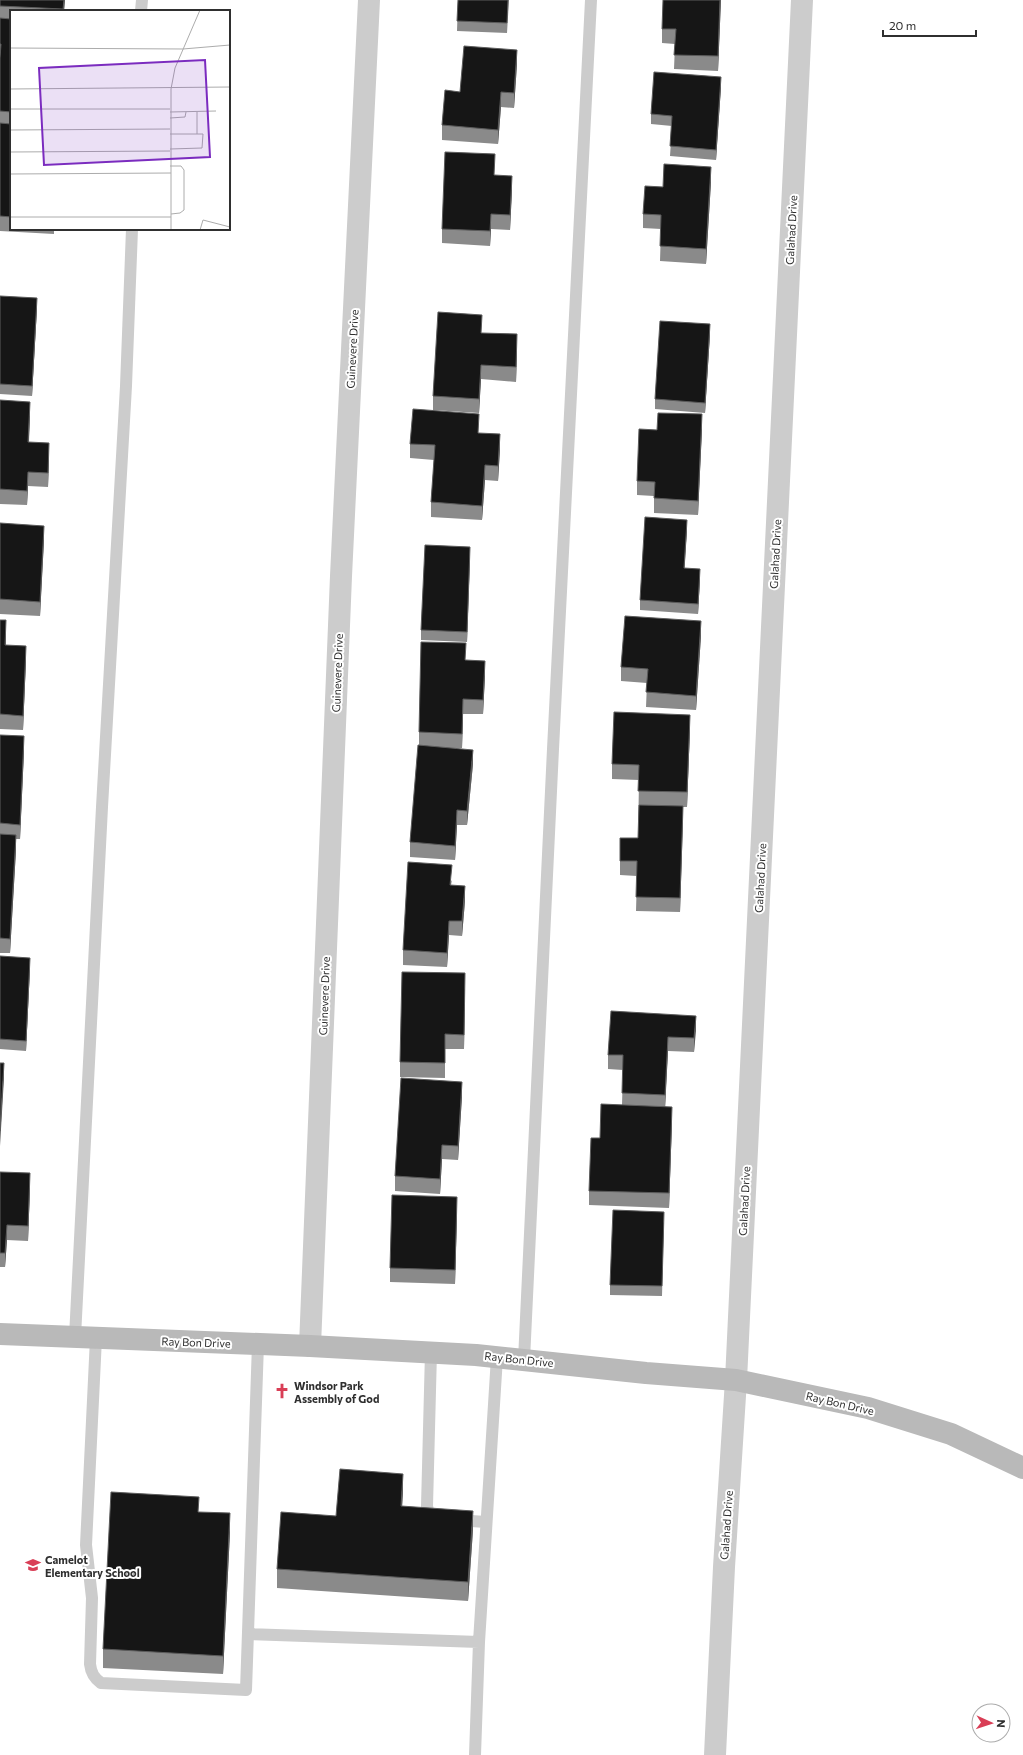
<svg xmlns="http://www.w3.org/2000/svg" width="1023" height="1755" font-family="Commissioner,sans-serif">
<rect width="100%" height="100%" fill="#fff"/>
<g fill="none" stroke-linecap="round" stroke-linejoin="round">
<!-- lane -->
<path stroke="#ccc" stroke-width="12" d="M 141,11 L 142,0
M 75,1337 L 102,807 L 126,386 L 132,229
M 96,1338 L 86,1545 L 92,1598 L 90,1664 C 91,1673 94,1678 101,1683 L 246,1690 L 258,1344
M 431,1352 L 427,1506 L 429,1516 L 436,1518
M 524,1360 L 553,749 L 591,0
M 456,1520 L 486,1522
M 249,1634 L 479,1642
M 475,1755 L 479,1642 L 497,1357"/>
<!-- street -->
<path stroke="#ccc" stroke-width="22" d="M 310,1346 L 341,576 L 369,0
M 715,1755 L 724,1567 L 736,1380 L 802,0"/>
<!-- secondary -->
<path stroke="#b9b9b9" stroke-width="22" d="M 0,1334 L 310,1346 L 476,1355 L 646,1373 L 736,1380 L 868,1408 L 951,1434 L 1023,1468"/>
</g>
<!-- wall -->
<path fill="#8a8a8a" d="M 0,0 L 65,0 L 64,11 L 11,11 L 11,229 L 54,229 L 54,234 L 0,231 Z
M 458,0 L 509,0 L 507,33 L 457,31 Z
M 721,0 L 718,71 L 674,69 L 675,44 L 662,43 L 662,29 Z
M 517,64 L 514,108 L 501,107 L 498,144 L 442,140 L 442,125 L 460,92 Z
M 721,87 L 716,160 L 670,156 L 672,126 L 651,124 L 651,114 Z
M 495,175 L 512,190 L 510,230 L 491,229 L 490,246 L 442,243 L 442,229 Z
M 711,182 L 706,264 L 660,261 L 661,229 L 643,228 L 643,214 L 663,187 Z
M 0,296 L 37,308 L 32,396 L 0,394 Z
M 482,333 L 517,349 L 516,382 L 481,379 L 479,413 L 433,410 L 433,396 Z
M 710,334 L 705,413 L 655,409 L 655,399 Z
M 0,400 L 30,416 L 29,442 L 49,458 L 48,487 L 28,486 L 27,505 L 0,504 Z
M 702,429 L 698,515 L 654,513 L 654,496 L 637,495 L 637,481 L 657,430 Z
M 479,433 L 500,449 L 498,481 L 485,480 L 482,520 L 431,517 L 431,502 L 434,460 L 410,458 L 410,444 Z
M 0,523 L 44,540 L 40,616 L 0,614 Z
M 687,530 L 684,568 L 700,579 L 698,614 L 640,610 L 640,600 Z
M 470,557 L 467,642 L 421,640 L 421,630 Z
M 0,620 L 6,635 L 6,645 L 26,660 L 23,730 L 0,729 Z
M 701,636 L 696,710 L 646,707 L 647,683 L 621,681 L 621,667 Z
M 466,660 L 485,676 L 483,714 L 463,714 L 462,748 L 454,748 L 473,764 L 467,825 L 457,825 L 455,860 L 410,857 L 410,842 L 419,745 L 419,732 Z
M 690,729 L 687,807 L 683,807 L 680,912 L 636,911 L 637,876 L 620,875 L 620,861 L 638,838 L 639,780 L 612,779 L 612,764 Z
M 0,735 L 24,751 L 20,839 L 16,839 L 16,850 L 10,953 L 0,953 Z
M 452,880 L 451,885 L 465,901 L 462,936 L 449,935 L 447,967 L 403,965 L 403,950 Z
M 0,956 L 30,968 L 26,1051 L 0,1049 Z
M 465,988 L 464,1049 L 445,1049 L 445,1078 L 400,1077 L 400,1062 Z
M 696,1016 L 694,1052 L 668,1051 L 665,1106 L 672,1121 L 669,1208 L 589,1205 L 589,1191 L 600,1138 L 622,1105 L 623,1070 L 608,1069 L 608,1055 Z
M 462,1096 L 458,1160 L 442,1159 L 440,1194 L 395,1191 L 395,1176 Z
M 0,1172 L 30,1188 L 28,1241 L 7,1240 L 5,1267 L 0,1267 Z
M 457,1212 L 455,1284 L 390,1282 L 390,1268 Z
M 664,1222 L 662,1296 L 610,1295 L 610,1285 Z
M 403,1492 L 402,1506 L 473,1530 L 468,1601 L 277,1588 L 277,1569 L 336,1516 Z
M 199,1512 L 230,1532 L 223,1674 L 103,1668 L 103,1649 Z"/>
<!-- shaded-wall -->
<path fill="#5c5c5c" d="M 64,0 L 65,0 L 64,11 L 63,11 Z
M 720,0 L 721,0 L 718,71 L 718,56 Z
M 517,50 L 517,64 L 514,108 L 514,93 Z
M 721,77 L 721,87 L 716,160 L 716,150 Z
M 501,92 L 501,107 L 498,144 L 498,130 Z
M 711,167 L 711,182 L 706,264 L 706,249 Z
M 512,176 L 512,190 L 510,230 L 510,215 Z
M 491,214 L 491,229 L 490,246 L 490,231 Z
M 37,298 L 37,308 L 32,396 L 32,386 Z
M 710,324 L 710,334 L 705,413 L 705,403 Z
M 517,334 L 517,349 L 516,382 L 516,367 Z
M 481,365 L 481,379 L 479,413 L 479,399 Z
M 30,402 L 30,416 L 28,457 L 28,442 Z
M 702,414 L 702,429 L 698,515 L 698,501 Z
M 500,434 L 500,449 L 498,481 L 498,466 Z
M 49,443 L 49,458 L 48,487 L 48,473 Z
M 485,465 L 485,480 L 482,520 L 482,506 Z
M 28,472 L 28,486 L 27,505 L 27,491 Z
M 687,520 L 687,530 L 684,578 L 684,568 Z
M 44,526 L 44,540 L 40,616 L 40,602 Z
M 470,547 L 470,557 L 467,642 L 467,632 Z
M 700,569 L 700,579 L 698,614 L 698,604 Z
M 6,620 L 6,635 L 5,659 L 5,645 Z
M 701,621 L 701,636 L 696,710 L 696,696 Z
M 26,646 L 26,660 L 23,730 L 23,716 Z
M 485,661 L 485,676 L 483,714 L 483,700 Z
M 463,699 L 463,714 L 462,748 L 462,734 Z
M 690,715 L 690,729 L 687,807 L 687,792 Z
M 24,736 L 24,751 L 20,839 L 20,825 Z
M 473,750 L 473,764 L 467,825 L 467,811 Z
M 683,806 L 683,821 L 680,912 L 680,898 Z
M 457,810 L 457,825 L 455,860 L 455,846 Z
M 16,835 L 16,850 L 10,953 L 10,939 Z
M 465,886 L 465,901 L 462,936 L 462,921 Z
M 449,921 L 449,935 L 447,967 L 447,953 Z
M 30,958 L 30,968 L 26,1051 L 26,1041 Z
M 465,973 L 465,988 L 464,1049 L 464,1035 Z
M 696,1016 L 696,1031 L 694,1052 L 694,1038 Z
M 668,1037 L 668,1051 L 665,1110 L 665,1095 Z
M 4,1063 L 4,1078 L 0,1146 L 0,1131 Z
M 462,1082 L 462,1096 L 458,1160 L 458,1146 Z
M 672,1107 L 672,1121 L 669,1208 L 669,1193 Z
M 442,1145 L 442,1159 L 440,1194 L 440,1179 Z
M 30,1173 L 30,1188 L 28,1241 L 28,1226 Z
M 457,1197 L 457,1212 L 455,1284 L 455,1270 Z
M 7,1225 L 7,1240 L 5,1267 L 5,1253 Z
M 403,1474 L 403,1492 L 401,1525 L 401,1506 Z
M 473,1511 L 473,1530 L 468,1601 L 468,1582 Z
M 230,1513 L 230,1532 L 223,1674 L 223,1656 Z"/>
<!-- building -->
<path fill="#161616" stroke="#5c5c5c" d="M 0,0 L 64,0 L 63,9 L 0,6 Z
M 458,0 L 508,0 L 507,23 L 457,21 Z
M 663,0 L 720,0 L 718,56 L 674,55 L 676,29 L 662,29 Z
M 0,18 L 11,19 L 11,112 L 0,111 L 0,58 L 1,44 L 0,44 Z
M 464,46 L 517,50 L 514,93 L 501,92 L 498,130 L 442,125 L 445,90 L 460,92 Z
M 654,72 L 721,77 L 716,150 L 670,146 L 672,116 L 651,114 Z
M 0,123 L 11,124 L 11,217 L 0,216 Z
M 445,152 L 495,154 L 494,175 L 512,176 L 510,215 L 491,214 L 490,231 L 442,229 Z
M 664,164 L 711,167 L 706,249 L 660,246 L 661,215 L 643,214 L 645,186 L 663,187 Z
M 0,296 L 37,298 L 32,386 L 0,384 Z
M 438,312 L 482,315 L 481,333 L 517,334 L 516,367 L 481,365 L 479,399 L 433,396 Z
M 660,321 L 710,324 L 705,403 L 655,399 Z
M 0,400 L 30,402 L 28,442 L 49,443 L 48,473 L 28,472 L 27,491 L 0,489 Z
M 413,409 L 479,414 L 478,433 L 500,434 L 498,466 L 485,465 L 482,506 L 431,502 L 435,445 L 410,444 Z
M 658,413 L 702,414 L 698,501 L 654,498 L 655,482 L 637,481 L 639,429 L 657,430 Z
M 645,517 L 687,520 L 684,568 L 700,569 L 698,604 L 640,600 Z
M 0,523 L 44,526 L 40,602 L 0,599 Z
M 425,545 L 470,547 L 467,632 L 421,630 Z
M 625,616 L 701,621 L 696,696 L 646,692 L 648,669 L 621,667 Z
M 0,620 L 6,620 L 5,645 L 26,646 L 23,716 L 0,714 Z
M 421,642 L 466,643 L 465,660 L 485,661 L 483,700 L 463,699 L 462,734 L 419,732 Z
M 614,712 L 690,715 L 687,792 L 638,791 L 639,765 L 612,764 Z
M 0,735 L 24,736 L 20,825 L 0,823 Z
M 418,745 L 473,750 L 467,811 L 457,810 L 455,846 L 410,842 Z
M 639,805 L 683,806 L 680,898 L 636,897 L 637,861 L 620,861 L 620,838 L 638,838 Z
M 0,834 L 16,835 L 10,939 L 0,938 Z
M 408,862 L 452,865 L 450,885 L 465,886 L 462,921 L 449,921 L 447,953 L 403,950 Z
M 0,956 L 30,958 L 26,1041 L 0,1039 Z
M 402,972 L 465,973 L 464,1035 L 445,1034 L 445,1063 L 400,1062 Z
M 611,1011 L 696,1016 L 694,1038 L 668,1037 L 665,1095 L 622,1093 L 623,1055 L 608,1055 Z
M 0,1063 L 4,1063 L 0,1131 Z
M 401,1078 L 462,1082 L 458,1146 L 442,1145 L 440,1179 L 395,1176 Z
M 601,1104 L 672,1107 L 669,1193 L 589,1191 L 591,1138 L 600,1138 Z
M 0,1172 L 30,1173 L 28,1226 L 7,1225 L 5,1253 L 0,1253 Z
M 392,1195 L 457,1197 L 455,1270 L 390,1268 Z
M 613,1210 L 664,1212 L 662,1286 L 610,1285 Z
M 340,1469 L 403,1474 L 401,1506 L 473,1511 L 468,1582 L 277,1569 L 281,1512 L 336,1516 Z
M 111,1492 L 199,1497 L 198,1512 L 230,1513 L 223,1656 L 103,1649 Z"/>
<!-- icons -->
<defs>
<g id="church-bare" transform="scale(1.2)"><path d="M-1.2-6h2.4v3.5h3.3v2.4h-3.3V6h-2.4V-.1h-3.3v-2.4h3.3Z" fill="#d93e56" stroke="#fff" stroke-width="2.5" paint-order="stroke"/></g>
<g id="school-bare" transform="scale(1.2)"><path d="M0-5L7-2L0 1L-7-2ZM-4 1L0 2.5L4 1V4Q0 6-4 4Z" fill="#d93e56" stroke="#fff" stroke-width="2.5" paint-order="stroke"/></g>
</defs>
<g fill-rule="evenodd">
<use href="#church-bare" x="282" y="1391"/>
<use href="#school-bare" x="33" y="1565"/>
</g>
<g text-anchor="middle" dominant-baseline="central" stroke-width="4" stroke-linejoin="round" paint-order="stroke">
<!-- street labels -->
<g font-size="11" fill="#2f2f2f" stroke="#fff">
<text transform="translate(791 230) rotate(-87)">Galahad Drive</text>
<text transform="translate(352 349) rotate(-87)">Guinevere Drive</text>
<text transform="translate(775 554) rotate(-87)">Galahad Drive</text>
<text transform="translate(337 673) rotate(-88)">Guinevere Drive</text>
<text transform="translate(760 878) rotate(-87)">Galahad Drive</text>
<text transform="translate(324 996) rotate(-88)">Guinevere Drive</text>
<text transform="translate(744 1201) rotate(-87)">Galahad Drive</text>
<text transform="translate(196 1342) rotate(2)">Ray Bon Drive</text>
<text transform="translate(519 1359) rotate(6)">Ray Bon Drive</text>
<text transform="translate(840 1403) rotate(13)">Ray Bon Drive</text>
<text transform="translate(726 1525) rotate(-86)">Galahad Drive</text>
</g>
<!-- poi labels -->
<g font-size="11" font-weight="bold" fill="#2f2f2f" stroke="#fff" text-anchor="start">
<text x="294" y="1385">Windsor Park<tspan x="294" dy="13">Assembly of God</tspan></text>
<text x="45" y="1559">Camelot<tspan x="45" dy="13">Elementary School</tspan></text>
</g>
</g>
<!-- overview -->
<g transform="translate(10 10)">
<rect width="220" height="220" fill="#fff"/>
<path fill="none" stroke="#acacac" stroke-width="1" d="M 0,38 L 173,39 L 220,35M 0,79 L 220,77M 0,99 L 160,99M 160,102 L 206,101M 187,102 L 187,124M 160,108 L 175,107 L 176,102M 0,120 L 160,119M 160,124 L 193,124 L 192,138 L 160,139M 0,142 L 160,141M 160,156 L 171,156 L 174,160 L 174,200 L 170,203 L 161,204M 0,164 L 161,163M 0,207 L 161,207M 161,220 L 161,79 L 165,58 L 190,0M 190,220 L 193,210 L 220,217"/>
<path fill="#7b2cbf" fill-opacity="0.15" stroke="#7b2cbf" stroke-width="2" d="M 195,50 L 200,147 L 34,155 L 29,58 Z"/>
<rect width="220" height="220" fill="none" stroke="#2f2f2f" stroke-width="2"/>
</g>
<!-- north arrow -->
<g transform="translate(991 1723) rotate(93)"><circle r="19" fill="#ffffff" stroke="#acacac"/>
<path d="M0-3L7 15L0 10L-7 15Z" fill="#d93e56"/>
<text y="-6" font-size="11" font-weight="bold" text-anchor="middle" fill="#2f2f2f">N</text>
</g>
<!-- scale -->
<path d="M883 30v6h93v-6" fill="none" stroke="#2f2f2f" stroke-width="2"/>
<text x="889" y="30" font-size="12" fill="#2f2f2f" stroke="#ffffff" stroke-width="3" paint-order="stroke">20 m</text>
</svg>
